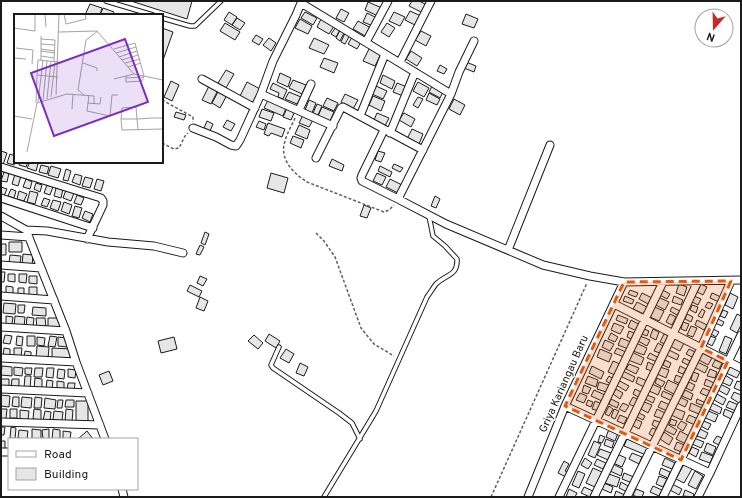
<svg xmlns="http://www.w3.org/2000/svg" width="742" height="498" font-family="Overpass,sans-serif">
<rect width="100%" height="100%" fill="#fff"/>
<!-- building -->
<path fill="#e6e6e6" stroke="#1a1a1a" d="M 131,1 L 192,1 L 187,19 Z
M 412,1 L 419,1 L 427,5 L 423,13 L 409,6 Z
M 368,2 L 382,8 L 378,16 L 365,10 Z
M 90,4 L 102,8 L 100,15 L 85,15 Z
M 103,8 L 114,12 L 113,15 L 100,15 Z
M 341,9 L 349,13 L 344,22 L 336,18 Z
M 410,11 L 421,16 L 417,26 L 405,20 Z
M 229,12 L 237,17 L 232,25 L 224,20 Z
M 305,12 L 317,18 L 313,25 L 301,18 Z
M 394,12 L 405,17 L 400,26 L 389,21 Z
M 367,13 L 377,18 L 373,26 L 363,22 Z
M 466,14 L 478,19 L 474,28 L 462,24 Z
M 237,18 L 245,23 L 240,30 L 232,25 Z
M 300,19 L 312,26 L 308,34 L 295,28 Z
M 321,19 L 334,26 L 329,34 L 317,27 Z
M 358,21 L 371,28 L 367,37 L 353,29 Z
M 225,23 L 240,32 L 235,40 L 220,31 Z
M 387,23 L 395,28 L 389,37 L 381,32 Z
M 336,27 L 340,30 L 336,37 L 331,34 Z
M 162,28 L 173,32 L 162,63 Z
M 340,30 L 344,33 L 340,41 L 336,38 Z
M 421,31 L 431,36 L 426,46 L 415,40 Z
M 345,33 L 350,35 L 345,44 L 341,42 Z
M 256,35 L 263,39 L 259,45 L 252,41 Z
M 352,37 L 361,42 L 357,49 L 348,44 Z
M 269,38 L 276,43 L 271,51 L 263,45 Z
M 314,38 L 329,45 L 324,54 L 309,48 Z
M 370,47 L 382,52 L 375,66 L 363,61 Z
M 411,51 L 422,58 L 417,66 L 406,59 Z
M 324,58 L 338,63 L 334,73 L 320,67 Z
M 466,62 L 476,66 L 474,72 L 464,68 Z
M 440,65 L 447,69 L 444,74 L 437,71 Z
M 226,70 L 234,74 L 226,88 L 218,83 Z
M 280,73 L 291,78 L 288,87 L 277,82 Z
M 383,75 L 395,81 L 392,89 L 380,83 Z
M 293,80 L 306,85 L 302,94 L 289,88 Z
M 171,81 L 179,85 L 172,101 L 164,97 Z
M 247,82 L 260,89 L 253,103 L 240,96 Z
M 418,82 L 429,88 L 424,97 L 413,91 Z
M 273,83 L 287,90 L 283,99 L 278,97 L 279,93 L 270,89 Z
M 397,83 L 407,87 L 403,96 L 393,92 Z
M 209,86 L 218,90 L 211,104 L 202,100 Z
M 376,86 L 387,91 L 383,99 L 372,94 Z
M 432,86 L 443,92 L 440,98 L 429,92 Z
M 219,90 L 227,95 L 220,108 L 212,103 Z
M 289,92 L 301,97 L 297,104 L 285,99 Z
M 429,93 L 440,99 L 437,105 L 426,100 Z
M 345,94 L 358,100 L 353,109 L 341,102 Z
M 373,96 L 385,101 L 381,111 L 369,105 Z
M 418,97 L 423,99 L 418,108 L 413,105 Z
M 327,98 L 338,103 L 334,111 L 323,106 Z
M 454,99 L 465,105 L 460,115 L 449,109 Z
M 268,100 L 286,108 L 283,116 L 264,108 Z
M 309,100 L 316,103 L 312,113 L 305,110 Z
M 317,104 L 322,106 L 318,115 L 313,113 Z
M 322,107 L 334,112 L 330,121 L 318,116 Z
M 287,108 L 295,111 L 291,120 L 283,117 Z
M 262,109 L 274,113 L 271,121 L 259,117 Z
M 176,112 L 186,115 L 184,120 L 174,117 Z
M 377,113 L 389,118 L 385,126 L 374,120 Z
M 404,113 L 415,119 L 411,127 L 399,120 Z
M 303,115 L 313,120 L 309,127 L 299,123 Z
M 227,120 L 235,124 L 231,131 L 223,127 Z
M 207,121 L 213,124 L 210,131 L 204,128 Z
M 259,121 L 266,124 L 264,130 L 256,127 Z
M 268,123 L 285,129 L 282,137 L 271,133 L 269,136 L 264,134 Z
M 299,125 L 310,130 L 307,139 L 295,134 Z
M 412,129 L 423,134 L 419,144 L 407,139 Z
M 293,136 L 304,140 L 301,148 L 290,143 Z
M 1,151 L 7,153 L 3,165 L 1,164 Z
M 378,151 L 385,153 L 381,162 L 375,160 Z
M 10,154 L 15,156 L 15,162 L 14,165 L 7,163 Z
M 332,159 L 344,165 L 342,171 L 329,166 Z
M 20,162 L 28,162 L 26,167 L 19,165 Z
M 30,162 L 33,162 L 38,164 L 36,171 L 27,168 Z
M 394,164 L 403,168 L 400,172 L 392,168 Z
M 41,165 L 49,167 L 47,174 L 39,172 Z
M 51,166 L 61,169 L 58,178 L 48,175 Z
M 380,166 L 392,172 L 390,177 L 378,171 Z
M 66,169 L 71,171 L 68,181 L 63,180 Z
M 4,172 L 9,173 L 7,182 L 1,181 Z
M 271,173 L 288,178 L 284,193 L 267,188 Z
M 377,173 L 386,177 L 382,185 L 373,181 Z
M 15,174 L 21,176 L 18,186 L 12,184 Z
M 75,174 L 82,176 L 80,185 L 72,182 Z
M 85,177 L 93,179 L 90,188 L 82,186 Z
M 26,179 L 32,182 L 30,189 L 23,187 Z
M 97,179 L 104,181 L 101,191 L 94,189 Z
M 390,179 L 404,186 L 400,194 L 386,187 Z
M 36,183 L 42,185 L 40,192 L 34,189 Z
M 47,185 L 53,187 L 50,195 L 44,193 Z
M 1,187 L 7,189 L 4,196 L 1,195 Z
M 56,188 L 63,189 L 61,198 L 54,196 Z
M 11,189 L 16,191 L 14,198 L 8,196 Z
M 66,190 L 74,193 L 71,201 L 63,198 Z
M 19,191 L 27,194 L 24,201 L 17,199 Z
M 30,191 L 38,193 L 35,204 L 27,202 Z
M 77,195 L 84,198 L 81,205 L 74,203 Z
M 435,196 L 440,199 L 436,208 L 431,206 Z
M 44,198 L 50,200 L 47,207 L 41,205 Z
M 53,200 L 61,202 L 58,211 L 50,208 Z
M 64,202 L 72,205 L 69,214 L 61,211 Z
M 364,205 L 371,208 L 367,218 L 360,216 Z
M 75,206 L 82,208 L 79,218 L 72,216 Z
M 85,211 L 93,214 L 90,222 L 82,218 Z
M 205,232 L 209,234 L 205,245 L 201,243 Z
M 9,242 L 22,242 L 22,252 L 9,252 Z
M 1,244 L 6,244 L 6,255 L 1,255 Z
M 200,245 L 204,247 L 200,255 L 196,254 Z
M 23,254 L 33,255 L 32,266 L 22,265 Z
M 10,255 L 21,256 L 20,264 L 9,263 Z
M 1,272 L 5,272 L 4,282 L 1,282 Z
M 8,274 L 15,274 L 15,282 L 8,281 Z
M 19,274 L 27,274 L 26,283 L 19,282 Z
M 29,276 L 37,276 L 37,284 L 29,283 Z
M 200,276 L 207,279 L 203,286 L 197,283 Z
M 679,284 L 687,287 L 684,296 L 676,293 Z
M 701,284 L 707,287 L 703,295 L 697,292 Z
M 190,285 L 202,291 L 199,297 L 187,291 Z
M 6,286 L 13,287 L 13,296 L 6,295 Z
M 29,287 L 37,287 L 37,298 L 29,298 Z
M 18,288 L 24,288 L 24,295 L 18,294 Z
M 661,289 L 670,294 L 667,299 L 658,294 Z
M 630,290 L 638,293 L 636,297 L 628,294 Z
M 642,293 L 652,298 L 648,304 L 639,299 Z
M 712,293 L 721,297 L 719,302 L 710,298 Z
M 730,293 L 738,297 L 733,309 L 725,305 Z
M 625,296 L 634,300 L 632,304 L 623,301 Z
M 674,296 L 683,300 L 681,305 L 672,302 Z
M 694,296 L 701,299 L 698,305 L 692,302 Z
M 200,297 L 208,301 L 204,311 L 196,308 Z
M 658,297 L 669,302 L 665,310 L 654,304 Z
M 637,302 L 647,307 L 644,314 L 633,309 Z
M 708,302 L 713,304 L 710,309 L 705,307 Z
M 4,303 L 16,304 L 15,314 L 3,313 Z
M 18,305 L 25,305 L 24,313 L 18,313 Z
M 692,305 L 698,307 L 696,313 L 690,310 Z
M 652,306 L 664,311 L 659,321 L 648,316 Z
M 33,307 L 46,308 L 46,316 L 32,315 Z
M 672,307 L 680,311 L 677,315 L 670,311 Z
M 702,309 L 705,311 L 702,318 L 698,316 Z
M 723,310 L 728,312 L 725,318 L 720,316 Z
M 670,314 L 676,317 L 672,325 L 666,322 Z
M 687,314 L 693,317 L 691,322 L 685,319 Z
M 737,314 L 741,316 L 741,325 L 737,333 L 730,329 Z
M 618,315 L 628,319 L 626,324 L 616,320 Z
M 6,316 L 13,317 L 12,324 L 6,324 Z
M 15,316 L 25,317 L 24,327 L 14,326 Z
M 27,317 L 34,318 L 33,327 L 26,327 Z
M 36,318 L 45,318 L 46,328 L 37,328 Z
M 48,318 L 60,318 L 60,329 L 48,329 Z
M 718,319 L 724,322 L 722,326 L 715,323 Z
M 631,320 L 640,325 L 637,331 L 628,327 Z
M 697,320 L 707,325 L 704,330 L 695,325 Z
M 683,322 L 689,324 L 686,331 L 681,329 Z
M 614,323 L 624,327 L 620,334 L 611,330 Z
M 691,326 L 697,328 L 693,337 L 687,335 Z
M 644,329 L 649,331 L 647,336 L 642,334 Z
M 653,329 L 659,332 L 656,340 L 650,337 Z
M 713,329 L 719,332 L 716,337 L 711,334 Z
M 629,331 L 637,334 L 634,340 L 627,337 Z
M 611,333 L 618,337 L 615,342 L 608,339 Z
M 269,334 L 280,341 L 276,348 L 265,341 Z
M 664,334 L 669,336 L 665,344 L 660,342 Z
M 5,335 L 12,336 L 10,344 L 3,343 Z
M 254,335 L 263,343 L 258,349 L 248,341 Z
M 17,336 L 23,337 L 22,346 L 16,345 Z
M 27,336 L 35,336 L 35,346 L 27,346 Z
M 50,336 L 57,337 L 55,347 L 48,346 Z
M 640,336 L 650,340 L 647,346 L 638,341 Z
M 710,336 L 716,338 L 712,346 L 707,343 Z
M 725,336 L 732,339 L 726,354 L 719,351 Z
M 37,337 L 45,338 L 44,346 L 37,345 Z
M 58,337 L 67,338 L 67,347 L 58,346 Z
M 174,337 L 177,349 L 161,353 L 158,341 Z
M 621,338 L 631,342 L 628,349 L 618,345 Z
M 675,338 L 684,343 L 680,351 L 670,346 Z
M 605,340 L 614,344 L 610,351 L 602,347 Z
M 636,343 L 647,348 L 644,355 L 633,351 Z
M 658,343 L 663,346 L 660,353 L 654,351 Z
M 37,346 L 49,347 L 48,359 L 36,358 Z
M 4,348 L 10,349 L 10,357 L 3,357 Z
M 14,348 L 22,348 L 21,357 L 14,357 Z
M 52,348 L 71,349 L 70,360 L 52,359 Z
M 617,348 L 626,352 L 624,357 L 614,353 Z
M 286,349 L 294,354 L 289,363 L 280,358 Z
M 600,349 L 612,354 L 609,362 L 597,357 Z
M 689,349 L 697,353 L 694,358 L 686,354 Z
M 669,350 L 679,355 L 677,360 L 666,355 Z
M 25,351 L 31,352 L 31,359 L 24,358 Z
M 632,352 L 644,358 L 641,365 L 628,360 Z
M 650,353 L 659,358 L 657,362 L 647,358 Z
M 702,353 L 712,358 L 708,365 L 699,360 Z
M 684,358 L 690,361 L 688,365 L 682,362 Z
M 665,360 L 671,363 L 669,368 L 663,365 Z
M 715,360 L 722,363 L 719,369 L 712,366 Z
M 613,361 L 622,365 L 617,376 L 608,372 Z
M 648,362 L 654,365 L 652,371 L 646,369 Z
M 697,362 L 708,367 L 705,373 L 695,368 Z
M 300,363 L 308,367 L 304,376 L 296,373 Z
M 629,364 L 639,368 L 636,374 L 626,369 Z
M 730,365 L 741,370 L 737,378 L 726,373 Z
M 2,366 L 12,367 L 12,376 L 1,375 Z
M 592,366 L 604,372 L 601,379 L 589,373 Z
M 680,366 L 686,369 L 683,374 L 678,372 Z
M 14,367 L 23,368 L 22,376 L 14,375 Z
M 660,367 L 669,370 L 666,378 L 657,374 Z
M 25,368 L 32,368 L 31,375 L 25,374 Z
M 35,368 L 43,368 L 42,377 L 34,377 Z
M 47,368 L 54,368 L 53,378 L 46,377 Z
M 58,369 L 65,370 L 64,379 L 57,378 Z
M 68,369 L 76,370 L 75,378 L 68,377 Z
M 710,369 L 717,372 L 715,378 L 707,376 Z
M 109,371 L 113,381 L 103,385 L 99,375 Z
M 623,371 L 635,377 L 633,382 L 620,376 Z
M 693,372 L 699,374 L 696,382 L 691,380 Z
M 676,375 L 683,378 L 681,384 L 674,381 Z
M 725,375 L 733,380 L 730,386 L 721,382 Z
M 25,376 L 31,376 L 30,389 L 24,388 Z
M 588,376 L 598,380 L 596,387 L 585,383 Z
M 609,376 L 614,379 L 611,384 L 606,381 Z
M 638,377 L 647,381 L 644,387 L 636,383 Z
M 35,378 L 42,379 L 42,389 L 34,389 Z
M 657,378 L 665,382 L 662,387 L 655,383 Z
M 1,379 L 9,379 L 9,387 L 1,387 Z
M 12,379 L 19,379 L 19,388 L 11,388 Z
M 706,379 L 714,383 L 712,388 L 704,385 Z
M 47,380 L 53,381 L 52,390 L 46,389 Z
M 618,380 L 629,386 L 626,391 L 616,385 Z
M 668,380 L 681,386 L 676,395 L 664,389 Z
M 57,381 L 64,382 L 64,390 L 57,390 Z
M 737,381 L 741,382 L 741,391 L 734,388 Z
M 599,382 L 609,385 L 606,392 L 597,389 Z
M 689,382 L 695,385 L 692,391 L 686,388 Z
M 68,383 L 75,383 L 74,392 L 67,391 Z
M 652,384 L 661,388 L 658,395 L 649,391 Z
M 720,384 L 730,389 L 727,395 L 718,390 Z
M 584,385 L 591,388 L 588,394 L 582,392 Z
M 703,388 L 710,391 L 707,396 L 700,393 Z
M 616,389 L 623,393 L 620,399 L 613,394 Z
M 635,389 L 643,393 L 640,398 L 633,394 Z
M 594,390 L 605,395 L 602,401 L 591,396 Z
M 685,390 L 693,394 L 691,400 L 682,396 Z
M 663,391 L 674,396 L 672,401 L 661,396 Z
M 734,392 L 741,395 L 741,400 L 739,403 L 731,398 Z
M 580,393 L 587,396 L 584,403 L 576,400 Z
M 717,394 L 726,399 L 723,405 L 714,400 Z
M 1,395 L 10,396 L 9,407 L 1,406 Z
M 647,395 L 655,398 L 653,403 L 645,399 Z
M 13,397 L 19,397 L 19,407 L 12,406 Z
M 22,397 L 32,398 L 31,408 L 21,407 Z
M 35,397 L 42,398 L 41,408 L 34,408 Z
M 633,397 L 639,400 L 635,407 L 629,404 Z
M 680,397 L 688,401 L 685,407 L 677,403 Z
M 45,398 L 56,400 L 55,409 L 44,408 Z
M 611,399 L 619,403 L 617,408 L 609,404 Z
M 697,399 L 706,403 L 704,406 L 696,403 Z
M 58,400 L 63,400 L 62,408 L 57,408 Z
M 66,400 L 74,400 L 74,407 L 65,407 Z
M 588,400 L 593,402 L 591,407 L 586,405 Z
M 76,401 L 88,401 L 88,422 L 76,422 Z
M 595,401 L 602,404 L 599,411 L 592,409 Z
M 661,401 L 670,405 L 667,411 L 658,407 Z
M 729,401 L 739,405 L 736,411 L 726,407 Z
M 644,402 L 652,405 L 648,413 L 641,409 Z
M 623,403 L 629,406 L 625,412 L 619,409 Z
M 691,403 L 702,408 L 699,414 L 689,410 Z
M 712,403 L 722,408 L 720,414 L 709,409 Z
M 609,406 L 613,409 L 609,416 L 605,414 Z
M 674,408 L 685,412 L 682,420 L 671,415 Z
M 1,409 L 7,409 L 6,419 L 1,419 Z
M 10,409 L 17,409 L 17,418 L 10,418 Z
M 34,409 L 41,410 L 41,420 L 33,419 Z
M 66,409 L 73,410 L 72,422 L 65,422 Z
M 614,409 L 619,411 L 615,419 L 611,417 Z
M 657,409 L 665,413 L 663,419 L 654,416 Z
M 725,409 L 734,413 L 731,419 L 723,415 Z
M 20,410 L 29,411 L 28,420 L 20,419 Z
M 706,410 L 718,415 L 715,422 L 703,417 Z
M 45,411 L 51,412 L 50,422 L 43,421 Z
M 54,411 L 63,412 L 62,421 L 53,420 Z
M 639,413 L 645,416 L 643,420 L 637,417 Z
M 620,415 L 627,418 L 624,424 L 617,421 Z
M 689,415 L 698,419 L 695,425 L 686,421 Z
M 635,419 L 642,422 L 639,429 L 632,425 Z
M 671,419 L 677,421 L 675,426 L 669,424 Z
M 654,420 L 662,423 L 659,429 L 652,425 Z
M 701,420 L 711,424 L 708,430 L 699,425 Z
M 681,421 L 687,424 L 683,431 L 677,427 Z
M 667,424 L 677,430 L 674,435 L 664,430 Z
M 1,427 L 5,427 L 4,435 L 1,435 Z
M 11,427 L 16,428 L 15,439 L 10,438 Z
M 652,428 L 658,430 L 654,437 L 649,434 Z
M 32,429 L 41,430 L 41,439 L 32,439 Z
M 49,429 L 49,439 L 43,439 L 42,430 Z
M 53,429 L 60,430 L 60,439 L 52,439 Z
M 609,429 L 618,433 L 615,441 L 606,437 Z
M 700,429 L 708,433 L 705,439 L 697,436 Z
M 19,430 L 28,431 L 27,439 L 18,438 Z
M 63,431 L 71,432 L 70,439 L 63,439 Z
M 87,431 L 93,439 L 78,439 Z
M 680,431 L 689,436 L 686,444 L 676,439 Z
M 664,432 L 673,438 L 669,445 L 660,439 Z
M 600,435 L 605,437 L 602,443 L 598,442 Z
M 717,436 L 722,438 L 719,445 L 713,442 Z
M 694,438 L 704,442 L 701,448 L 692,444 Z
M 606,439 L 614,442 L 612,448 L 604,445 Z
M 627,439 L 649,448 L 646,455 L 624,446 Z
M 1,441 L 5,441 L 5,449 L 1,449 Z
M 594,441 L 601,444 L 595,458 L 588,455 Z
M 677,442 L 687,446 L 684,453 L 674,449 Z
M 707,443 L 716,447 L 713,455 L 704,451 Z
M 692,447 L 699,450 L 696,457 L 689,453 Z
M 600,449 L 611,453 L 608,460 L 597,455 Z
M 702,452 L 713,456 L 710,463 L 699,459 Z
M 632,453 L 642,457 L 639,464 L 629,459 Z
M 617,454 L 626,458 L 622,467 L 613,463 Z
M 585,458 L 592,463 L 588,469 L 581,465 Z
M 665,458 L 675,463 L 672,469 L 662,465 Z
M 597,459 L 606,463 L 603,469 L 594,465 Z
M 564,461 L 569,464 L 565,471 L 569,472 L 566,477 L 558,473 Z
M 613,464 L 623,469 L 621,476 L 610,471 Z
M 684,464 L 692,469 L 684,483 L 676,479 Z
M 593,468 L 602,472 L 595,487 L 586,483 Z
M 661,468 L 670,472 L 668,478 L 659,474 Z
M 578,471 L 585,474 L 579,488 L 572,485 Z
M 695,471 L 703,476 L 696,489 L 688,485 Z
M 624,473 L 634,477 L 632,483 L 622,479 Z
M 609,474 L 620,478 L 617,487 L 605,483 Z
M 659,476 L 667,479 L 663,487 L 656,484 Z
M 621,482 L 630,487 L 627,492 L 619,488 Z
M 604,483 L 613,487 L 611,493 L 602,489 Z
M 672,484 L 682,489 L 679,495 L 670,490 Z
M 653,486 L 662,490 L 659,496 L 650,492 Z
M 584,487 L 593,491 L 590,497 L 581,493 Z
M 569,489 L 577,493 L 575,497 L 566,497 Z
M 636,489 L 644,492 L 642,497 L 637,497 L 633,495 Z
M 685,490 L 694,494 L 693,497 L 683,496 Z
M 616,491 L 625,495 L 625,497 L 614,497 Z"/>
<g fill="none" stroke-linecap="round" stroke-linejoin="round">
<!-- lane casing -->
<g stroke="#1a1a1a" stroke-width="5.5">
<path id="lane" d="M 106,1 L 153,15
M 162,18 L 190,26 L 195,26 L 221,1
M 279,347 L 271,365 L 273,368 L 339,413 L 352,423 L 360,439
M 324,497 L 376,411 L 427,297 C 430,293 433,288 436,284 C 446,274 458,276 457,259 L 445,246 L 433,236 L 429,216"/>
</g>
<!-- street casing -->
<g stroke="#1a1a1a" stroke-width="9">
<path id="street" d="M 366,42 L 388,1
M 400,62 L 431,1
M 202,79 L 255,108
M 261,94 L 333,126
M 451,94 L 459,72 L 474,41
M 299,110 L 311,84
M 360,116 L 385,54
M 193,128 L 216,137 L 231,145 L 236,146 L 240,140 L 261,94 L 273,61 L 296,15 L 301,3 L 451,94 L 398,199
M 384,130 L 362,175 L 361,178 L 362,181 L 398,199 L 446,224 L 543,265 L 590,276 L 624,282 L 741,280
M 390,133 L 415,72
M 316,158 L 341,108 L 343,107 L 423,150
M 1,167 L 101,198 L 103,201 L 103,205 L 87,239
M 1,198 L 93,228
M 1,216 L 26,230 L 66,331 L 76,362 L 105,439
M 26,230 L 47,231 L 108,242 L 154,246 L 183,253
M 1,235 L 29,237
M 508,250 L 550,145
M 1,265 L 41,268
M 1,296 L 54,300
M 614,304 L 741,368
M 1,327 L 66,331
M 1,358 L 76,362
M 1,389 L 88,393
M 565,406 L 710,473 L 741,406
M 1,422 L 100,425
M 1,452 L 9,452
M 122,489 L 124,497
M 528,497 L 565,406 L 624,282
M 559,497 L 663,282
M 594,497 L 673,334 L 698,281
M 627,497 L 701,348 L 731,281
M 663,497 L 741,335
M 698,497 L 710,473"/>
</g>
<!-- path -->
<path stroke="#5f5f5f" stroke-width="1.5" stroke-dasharray="3 2" stroke-linecap="butt" d="M 162,100 L 193,117 L 193,122
M 295,118 C 292,125 287,133 285,141 C 279,159 293,173 307,182 L 384,212 L 389,210 L 394,205
M 162,143 L 174,149 L 179,148 L 185,136 L 188,133
M 316,233 L 324,241 L 335,257 L 361,328 L 374,344 L 394,356
M 491,497 L 587,283"/>
<!-- lane -->
<use href="#lane" stroke="#fff" stroke-width="3.5"/>
<!-- street -->
<use href="#street" stroke="#fff" stroke-width="7"/>
</g>
<!-- marked area -->
<path fill="#e8590c" fill-opacity="0.2" stroke="#e8590c" stroke-width="3" stroke-dasharray="8 5" stroke-linejoin="round" d="M 731,281 L 701,348 L 728,361 L 681,460 L 565,406 L 624,282 Z"/>
<g text-anchor="middle" dominant-baseline="central" stroke-width="3" stroke-linejoin="round" paint-order="stroke">
<!-- street labels -->
<g font-size="11" fill="#1a1a1a" stroke="#fff">
<text transform="translate(564 384) rotate(-66)">Griya Kariangau Baru</text>
</g>
</g>
<!-- overview -->
<g transform="translate(14 14)">
<rect width="149" height="149" fill="#fff"/>
<path fill="none" stroke="#a3a3a3" stroke-width="1" d="M 31,0 L 32,13M 50,0 L 52,10 L 72,5 L 71,0M 0,14 L 21,17 L 21,0M 45,18 L 83,17 L 120,60 L 149,66M 27,25 L 41,26 L 40,47M 27,30 L 41,31M 2,34 L 19,36 L 18,50M 27,35 L 41,37M 100,35 L 121,29 L 130,62M 27,37 L 41,39M 102,39 L 122,33M 27,42 L 40,44M 105,43 L 123,37M 0,44 L 12,45M 27,46 L 27,22M 108,46 L 124,41M 69,49 L 83,54 L 83,57M 111,49 L 126,45M 114,53 L 127,49M 23,61 L 24,46 L 45,48M 112,62 L 112,68 L 128,67 L 130,62M 112,64 L 130,63M 100,65 L 120,60M 42,81 L 45,0M 70,81 L 64,76 L 72,26 L 84,17M 75,81 L 73,97 L 96,102 L 98,81 L 104,81M 37,83 L 41,48M 33,85 L 37,47M 29,86 L 33,47M 24,88 L 29,46M 22,89 L 23,61 L 44,63M 74,89 L 86,90 L 87,83M 58,95 L 59,80M 0,102 L 18,105M 107,105 L 108,116 L 149,115M 124,116 L 123,105 L 122,93 L 108,94 L 107,105 L 123,105 L 138,104 L 149,104M 13,138 L 23,89 L 53,80 L 80,82 L 80,90"/>
<path fill="#7b2cbf" fill-opacity="0.15" stroke="#7b2cbf" stroke-width="2" d="M 111,25 L 134,88 L 40,122 L 17,59 Z"/>
<rect width="149" height="149" fill="none" stroke="#1a1a1a" stroke-width="2"/>
</g>
<!-- border -->
<rect width="742" height="498" fill="none" stroke="#1a1a1a" stroke-width="4"/>
<!-- legend -->
<rect x="8" y="438" width="130" height="52" fill="#ffffff" stroke="#a3a3a3"/>
<rect x="16" y="451" width="20" height="6" fill="#ffffff" stroke="#a3a3a3"/>
<text x="44" y="458" font-size="12" fill="#1a1a1a">Road</text>
<rect x="16" y="468" width="20" height="12" fill="#e6e6e6" stroke="#a3a3a3"/>
<text x="44" y="478" font-size="12" fill="#1a1a1a">Building</text>
<!-- north arrow -->
<g transform="translate(714 28) rotate(200)"><circle r="19" fill="#ffffff" stroke="#a3a3a3"/>
<path d="M0-3L7 15L0 10L-7 15Z" fill="#c62828"/>
<text y="-6" font-size="11" font-weight="bold" text-anchor="middle" fill="#1a1a1a">N</text>
</g>
</svg>
